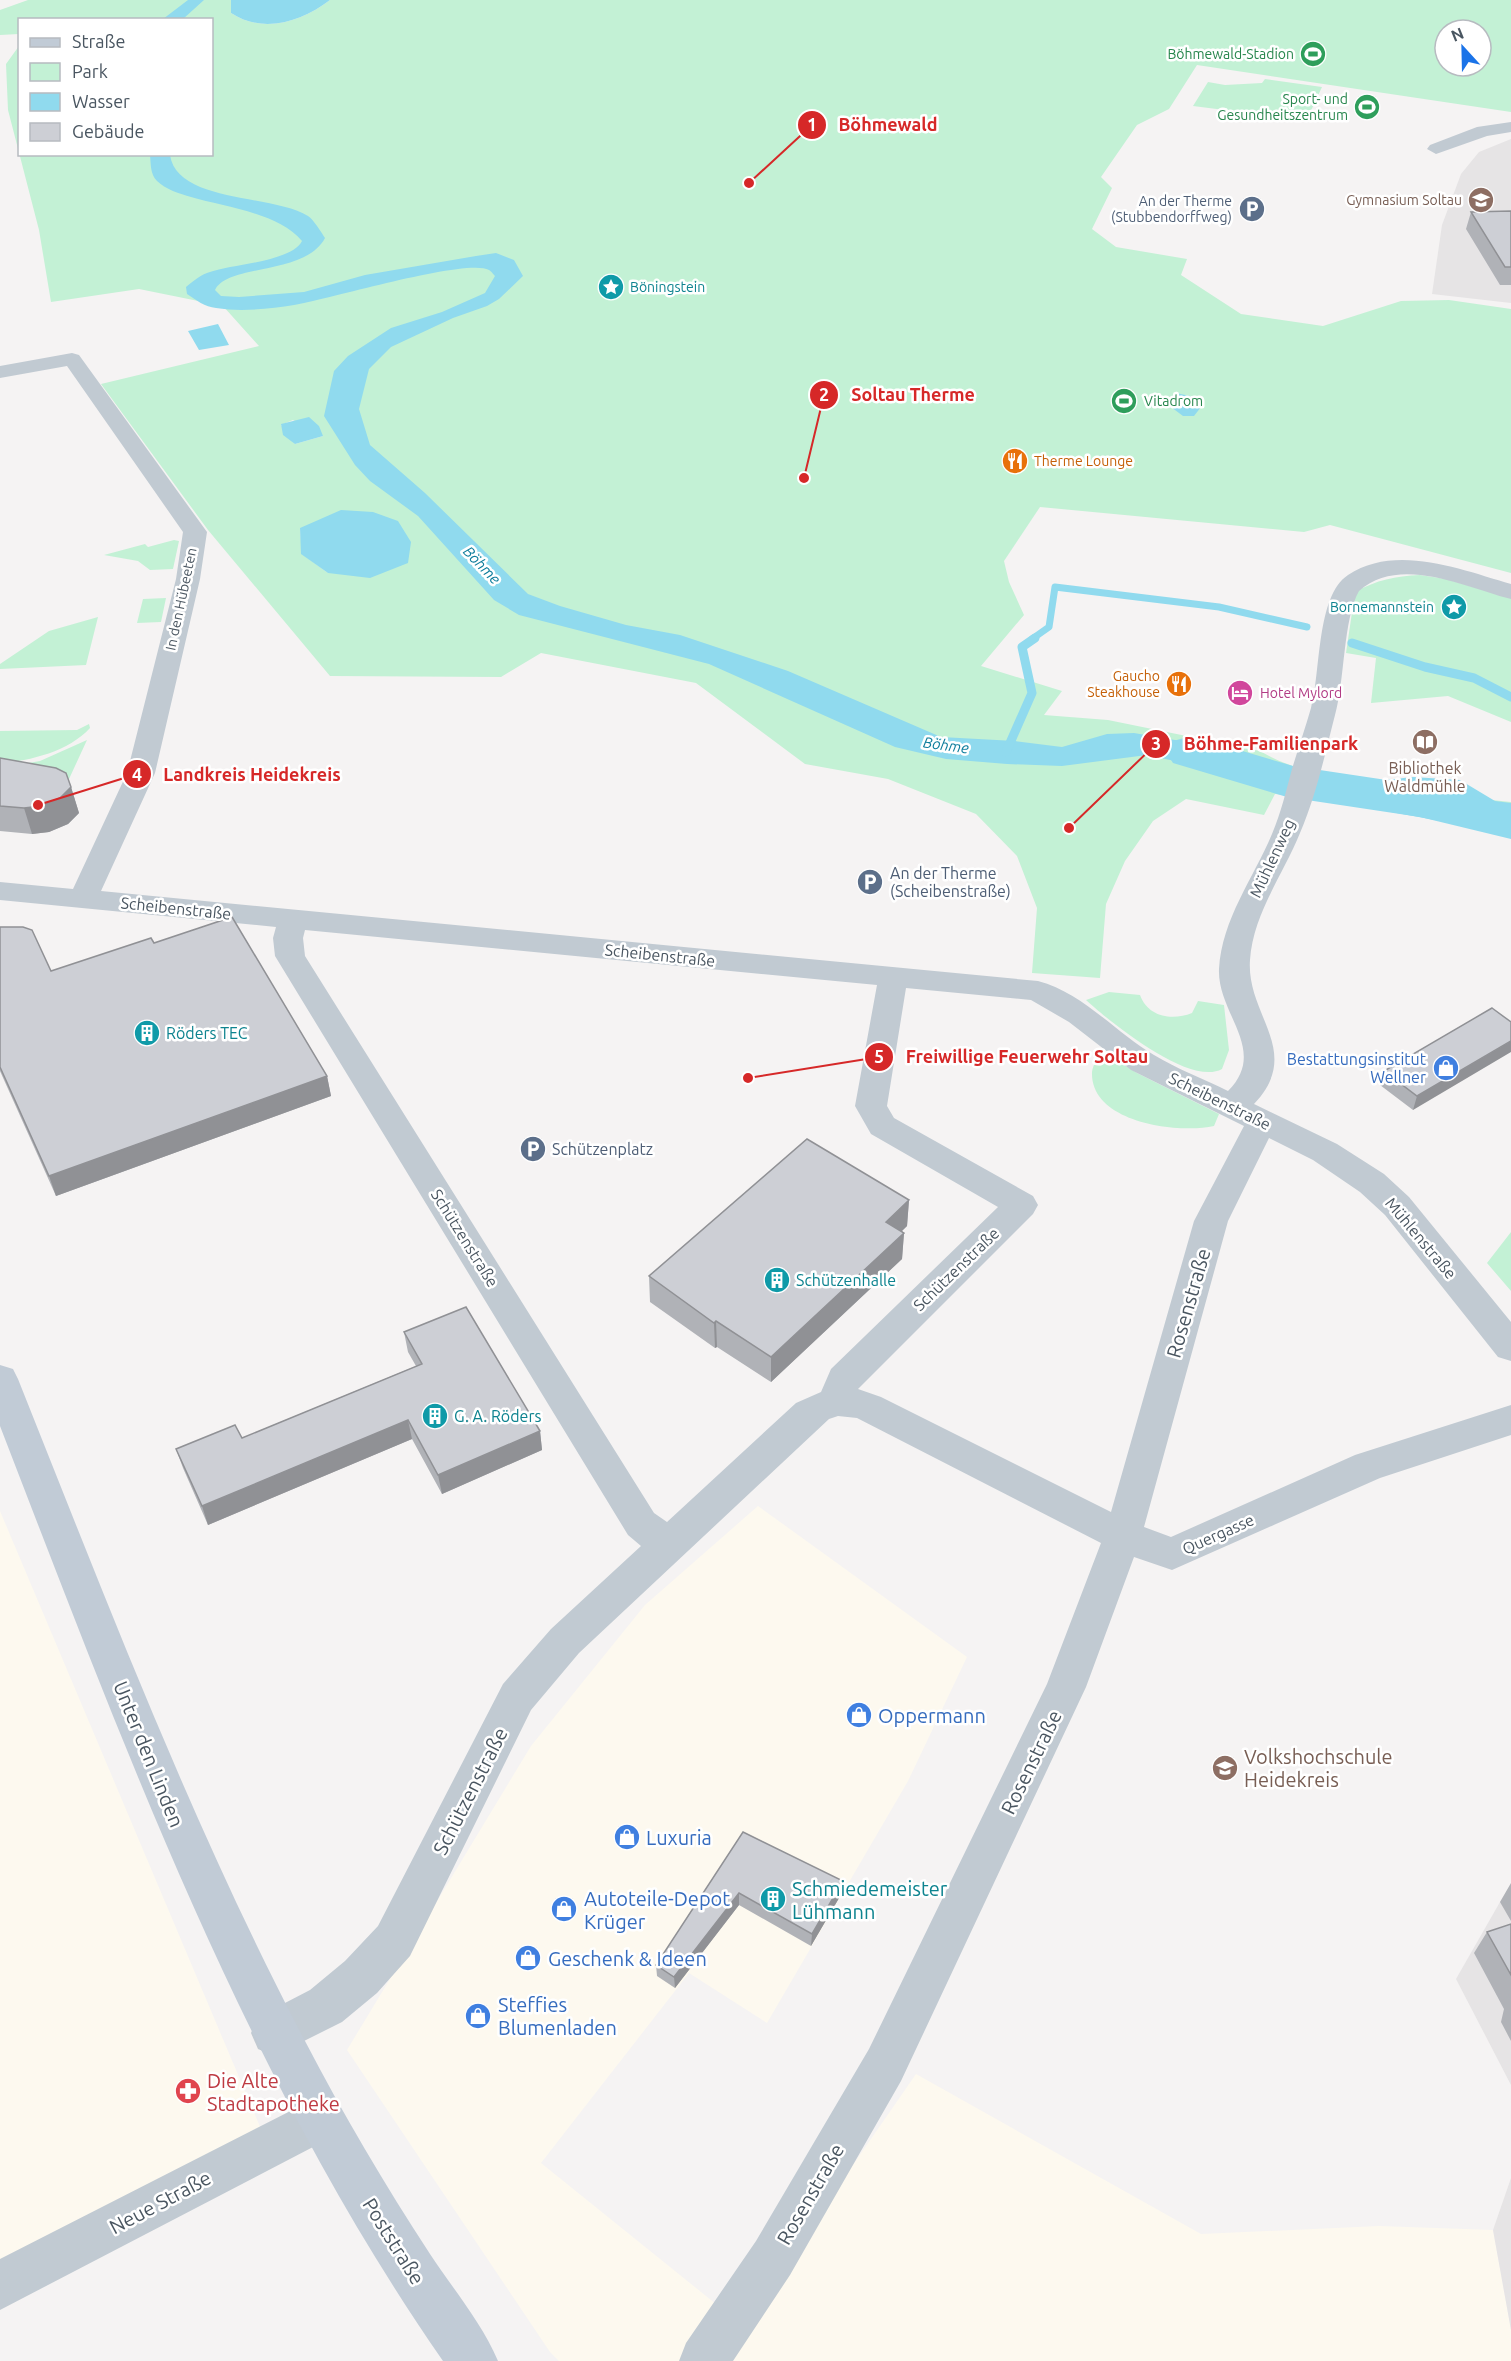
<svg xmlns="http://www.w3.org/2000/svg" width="1511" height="2361" font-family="Ubuntu,sans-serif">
<rect width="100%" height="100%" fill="#f5f3f3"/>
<!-- commercial -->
<path fill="#fdf9ef" d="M 758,1506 L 967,1657 L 908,1781 L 767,2023 L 689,1973 L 541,2163 L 742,2325 L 916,2074 L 1201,2234 L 1379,2226 L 1493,2230 L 1511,2330 L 1511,2361 L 559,2361 L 550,2352 L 347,2050 L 531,1746 L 645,1605 Z
M 0,1511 L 266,2141 L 0,2278 Z"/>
<!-- education -->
<path fill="#e6e4e5" d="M 1511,139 L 1511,303 L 1432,294 L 1442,225 L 1461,174 L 1479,152 Z
M 1511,1898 L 1511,2085 L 1456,1979 L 1500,1902 Z
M 1511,2178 L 1511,2330 L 1493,2230 Z"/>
<!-- green -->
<path fill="#c3f1d5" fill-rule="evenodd" d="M 28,0 L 231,0 L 231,13 C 263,34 301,22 330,0 L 1511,0 L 1511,112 L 1197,65 L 1169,109 L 1137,125 L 1101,177 L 1112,188 L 1092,229 L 1116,247 L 1187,259 L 1181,275 L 1241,314 L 1323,326 L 1401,301 L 1449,300 L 1511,309 L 1511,573 L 1330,525 L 1304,532 L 1040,507 L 1004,561 L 1009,582 L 1024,615 L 981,666 L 1062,691 L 1044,715 L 1108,720 L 1260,751 C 1320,787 1440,794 1511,802 L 1511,836 L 1369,803 L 1275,794 L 1264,815 L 1186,799 L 1153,821 L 1125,861 L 1106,904 L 1100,978 L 1032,973 L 1037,908 L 1017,856 L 976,814 L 888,779 L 805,764 L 696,683 L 541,653 L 501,677 L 330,676 L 208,530 L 101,384 L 259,346 L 223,306 L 139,289 L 51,302 L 39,230 L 8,110 L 6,64 L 19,46 L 20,154 L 212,154 L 212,20 L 20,20 L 19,34 L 0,35 L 0,10 ZM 1445,30 L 1481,30 L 1481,66 L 1445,66 ZM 293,420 L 323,436 L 295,444 L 281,425 ZM 300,528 L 328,573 L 302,554 Z
M 1265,79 L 1322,87 L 1308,117 L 1270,113 L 1264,115 L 1193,106 L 1208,82 L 1225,85 L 1262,83 Z
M 174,540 L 179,541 L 173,569 L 150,570 L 138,561 L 104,555 L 145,544 L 148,547 Z
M 1420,575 L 1446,579 L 1511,598 L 1511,722 L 1448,696 L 1371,703 L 1376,658 L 1346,653 L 1355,592 C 1377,580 1395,576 1420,575 Z
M 166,598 L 161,622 L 137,623 L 143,599 Z
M 98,617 L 86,665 L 0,669 L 0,664 L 49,631 Z
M 89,724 L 90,728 C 69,751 31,761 0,763 L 0,731 L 77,730 Z
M 87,740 L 63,792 L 0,768 L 40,761 Z
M 1109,992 L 1140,995 C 1148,1017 1172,1021 1192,1013 L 1198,1001 L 1224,1005 L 1229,1050 L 1222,1069 C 1190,1087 1110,1022 1086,1000 Z
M 1100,1050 L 1137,1073 L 1219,1114 L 1214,1126 C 1179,1134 1090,1123 1092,1072 C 1093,1065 1098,1057 1100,1050 Z
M 1511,1232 L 1511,1291 L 1487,1263 Z"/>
<!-- water -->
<path fill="#90daee" d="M 188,0 L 204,0 L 183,19 L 163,19 Z
M 231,0 L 330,0 C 301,22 263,34 231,13 Z
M 150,155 L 170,155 C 177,203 273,194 308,216 C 314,220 321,232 325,238 C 305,276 228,263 215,290 L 221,296 L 239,297 L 304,292 L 365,275 L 476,256 L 496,253 L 514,260 L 523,276 L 499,299 L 487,306 L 453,318 L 391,347 L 369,369 L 359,409 L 370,445 L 425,493 L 528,594 L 560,606 L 626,625 L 680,635 L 788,671 L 941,737 L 1015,741 L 1062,747 L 1107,734 L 1134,733 L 1210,746 L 1280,767 L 1277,787 L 1230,773 L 1147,755 L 1062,766 L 1007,764 L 946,759 L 895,747 L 709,664 L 519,615 L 494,600 L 418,516 L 370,481 L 355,465 L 324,416 L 334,371 L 348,356 L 391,328 L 442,312 L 485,293 L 495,276 C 494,275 491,271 489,270 C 465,258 328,300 294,305 C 270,309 240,312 216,308 C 205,307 196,300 187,294 L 186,287 C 193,281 202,274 210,272 C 232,264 291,262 302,241 C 279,213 225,207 191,197 C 180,194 165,189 157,181 C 150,174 151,164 150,155 Z
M 218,324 L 229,345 L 199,350 L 188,331 Z
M 1176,393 L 1190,396 L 1201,407 L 1194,416 L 1183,416 L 1167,404 Z
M 309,417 L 319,426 L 323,436 L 295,444 L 283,435 L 281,424 Z
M 341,510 L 373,512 L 398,521 L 411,542 L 408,563 L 370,578 L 328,573 L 301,554 L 300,528 Z
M 1339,776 L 1376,781 L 1413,777 L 1460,780 L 1495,801 L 1511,803 L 1511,834 L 1337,802 Z"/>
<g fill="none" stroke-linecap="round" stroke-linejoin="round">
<!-- stream-far1 -->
<path stroke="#90daee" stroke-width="7" d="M 1032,639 L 1049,627 L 1055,587 L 1219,607 L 1307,627"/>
<!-- stream -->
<path stroke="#90daee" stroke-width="9" d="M 1352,643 L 1425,667 L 1474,678 L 1511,697
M 1006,752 L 1032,693 L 1022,647 L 1035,638"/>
<!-- river -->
<path fill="#90daee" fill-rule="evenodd" d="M 1192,736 L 1293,766 L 1420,785 L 1511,805 L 1511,839 L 1420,817 L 1287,797 L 1173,763 L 1166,752 L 1173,741 Z"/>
<!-- minor -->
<path fill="#c1cad2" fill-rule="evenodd" d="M 1511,122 L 1511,132 L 1487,136 L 1436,154 L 1427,149 L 1430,145 L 1477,127 Z
M 72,353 L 79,355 L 207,532 L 200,579 L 155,773 L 101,891 L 1038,981 C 1083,993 1115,1032 1154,1055 C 1177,1069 1204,1079 1228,1091 C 1269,1050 1217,1014 1219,969 C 1222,919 1253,879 1272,834 C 1281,813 1286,791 1292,769 C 1298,749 1305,729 1311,708 C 1321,673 1316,596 1348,575 C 1396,543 1462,570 1511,584 L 1511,599 C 1467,588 1400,554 1359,591 C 1343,619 1345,680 1335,715 C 1325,754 1316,796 1300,833 C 1283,875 1253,914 1250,960 C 1246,1016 1304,1051 1254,1104 L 1337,1144 L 1384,1174 L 1409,1197 L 1511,1322 L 1511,1361 L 1498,1357 L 1385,1215 L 1360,1192 L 1313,1160 L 1269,1138 L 1228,1221 L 1144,1527 L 1171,1537 L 1355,1455 L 1511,1405 L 1511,1435 L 1380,1478 L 1172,1570 L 1134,1557 L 1086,1687 L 901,2081 L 790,2275 L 733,2361 L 679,2361 L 686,2343 L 756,2241 L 869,2049 L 1047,1684 L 1101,1543 L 857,1418 L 838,1416 L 829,1419 L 579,1653 L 531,1710 L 410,1956 L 377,1993 L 342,2022 L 274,2056 L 258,2049 L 251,2033 L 258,2017 L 310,1990 L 345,1961 L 378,1926 L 503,1684 L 551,1629 L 641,1546 L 628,1535 L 275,956 L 273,938 L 276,927 L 0,900 L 0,882 L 73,889 L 127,773 L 176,579 L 183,532 L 67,366 L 0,378 L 0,366 ZM 305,930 L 877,985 L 855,1106 L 871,1134 L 998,1207 L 831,1369 L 821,1392 L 796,1403 L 667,1522 L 654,1513 L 305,956 L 303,938 ZM 906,988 L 1031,1000 L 1069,1022 L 1131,1070 L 1244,1126 L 1194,1221 L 1111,1512 L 881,1397 L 858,1389 L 1033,1214 L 1038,1205 L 1033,1196 L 894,1118 L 887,1106 Z
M 320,2096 L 336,2103 L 343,2119 L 336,2135 L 0,2310 L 0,2259 Z"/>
<!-- secondary -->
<path fill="#c1cbd6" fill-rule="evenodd" d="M 0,1365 L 13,1369 L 18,1379 C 107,1602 193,1828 305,2041 C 343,2114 385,2185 430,2254 C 453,2289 482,2323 498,2361 L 443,2361 C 245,2076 124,1747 0,1426 Z"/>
</g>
<!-- wall -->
<path fill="#b0b2b7" d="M 1511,211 L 1511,285 L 1500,285 L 1466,229 L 1471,212 Z
M 0,758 L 71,787 L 79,813 L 68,824 L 49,832 L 32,834 L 0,831 Z
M 0,927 L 51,971 L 154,943 L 327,1076 L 331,1096 L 56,1196 L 0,1071 Z
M 1492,1008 L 1413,1110 L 1380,1085 L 1384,1071 Z
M 909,1200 L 907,1226 L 902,1231 L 904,1233 L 902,1259 L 771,1382 L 717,1347 L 715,1348 L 650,1302 L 649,1276 Z
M 404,1332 L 540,1431 L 542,1450 L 442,1494 L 412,1439 L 208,1525 L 183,1468 L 176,1449 L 242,1438 L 416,1366 L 408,1352 Z
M 743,1832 L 842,1893 L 811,1946 L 739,1905 L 675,1988 L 657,1976 L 656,1965 Z
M 1511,1883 L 1511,1921 L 1500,1902 Z
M 1511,1924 L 1511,2041 L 1501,2022 L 1504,2009 L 1474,1953 L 1487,1932 Z"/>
<!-- shaded-wall -->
<path fill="#909195" d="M 71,787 L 79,813 L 68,824 L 49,832 L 32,834 L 24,808 Z
M 1511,1041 L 1511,1052 L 1413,1110 L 1417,1096 Z
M 327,1076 L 331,1096 L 56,1196 L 49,1176 Z
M 909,1200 L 907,1226 L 884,1248 L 886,1222 Z
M 904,1233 L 902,1259 L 771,1382 L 771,1357 Z
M 716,1321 L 717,1347 L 715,1348 L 714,1323 Z
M 408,1420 L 412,1439 L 208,1525 L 202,1506 Z
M 540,1431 L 542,1450 L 442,1494 L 438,1475 Z
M 843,1881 L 842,1893 L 811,1946 L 812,1934 Z
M 739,1893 L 739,1905 L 675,1988 L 674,1977 Z"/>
<!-- building -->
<path fill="#cdcfd5" stroke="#909195" stroke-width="1.5" d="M 1511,211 L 1511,267 L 1505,267 L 1471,212 Z
M 0,758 L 56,768 L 66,773 L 71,787 L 60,798 L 41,806 L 24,808 L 0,806 Z
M 232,917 L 327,1076 L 49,1176 L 0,1067 L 0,927 L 23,927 L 32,930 L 51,971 L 151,938 L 154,943 Z
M 1492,1008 L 1511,1022 L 1511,1041 L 1417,1096 L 1384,1071 Z
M 807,1139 L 909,1200 L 886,1222 L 904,1233 L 771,1357 L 716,1321 L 714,1323 L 649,1276 Z
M 466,1307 L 540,1431 L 438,1475 L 408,1420 L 202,1506 L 176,1449 L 235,1425 L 242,1438 L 422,1364 L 404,1332 Z
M 743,1832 L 843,1881 L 812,1934 L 739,1893 L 674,1977 L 656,1965 Z
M 1511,1924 L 1511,1975 L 1487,1932 Z"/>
<!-- icons -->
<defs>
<g id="stadium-disc" transform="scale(1.35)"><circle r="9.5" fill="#2e9e5b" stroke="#fff"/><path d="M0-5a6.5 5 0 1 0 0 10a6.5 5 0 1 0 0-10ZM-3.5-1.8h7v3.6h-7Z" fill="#fff"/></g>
<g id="school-disc" transform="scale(1.35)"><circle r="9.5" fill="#8d6e63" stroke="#fff"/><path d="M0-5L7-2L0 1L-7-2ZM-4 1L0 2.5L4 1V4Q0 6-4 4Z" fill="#fff"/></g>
<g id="parking-disc" transform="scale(1.35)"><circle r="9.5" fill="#5c6f8a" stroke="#fff"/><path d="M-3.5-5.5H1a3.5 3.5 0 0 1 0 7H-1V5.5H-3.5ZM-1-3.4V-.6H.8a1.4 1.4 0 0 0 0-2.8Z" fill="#fff"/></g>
<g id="sight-disc" transform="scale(1.35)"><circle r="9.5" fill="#0f9aa8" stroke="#fff"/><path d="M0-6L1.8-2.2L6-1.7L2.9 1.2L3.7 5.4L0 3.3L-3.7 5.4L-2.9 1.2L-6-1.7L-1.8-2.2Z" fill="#fff"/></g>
<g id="restaurant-disc" transform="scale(1.35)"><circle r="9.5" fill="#e8710a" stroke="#fff"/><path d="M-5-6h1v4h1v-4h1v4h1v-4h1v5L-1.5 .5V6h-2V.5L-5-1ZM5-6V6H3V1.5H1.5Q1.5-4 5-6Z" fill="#fff"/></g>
<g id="hotel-disc" transform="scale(1.35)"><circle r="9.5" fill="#d1479c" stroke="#fff"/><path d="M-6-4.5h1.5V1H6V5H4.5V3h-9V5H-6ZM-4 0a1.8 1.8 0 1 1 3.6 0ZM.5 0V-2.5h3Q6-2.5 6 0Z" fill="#fff"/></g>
<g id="library-disc" transform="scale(1.35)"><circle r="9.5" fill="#8d6e63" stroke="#fff"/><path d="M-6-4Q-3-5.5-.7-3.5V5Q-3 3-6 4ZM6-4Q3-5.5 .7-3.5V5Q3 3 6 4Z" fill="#fff"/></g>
<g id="building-disc" transform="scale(1.35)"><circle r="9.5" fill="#0f9aa8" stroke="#fff"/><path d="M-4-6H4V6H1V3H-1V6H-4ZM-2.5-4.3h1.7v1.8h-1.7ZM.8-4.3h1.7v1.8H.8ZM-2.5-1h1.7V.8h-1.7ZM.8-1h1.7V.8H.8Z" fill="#fff"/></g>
<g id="shop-disc" transform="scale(1.35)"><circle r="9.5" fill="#3f7fe0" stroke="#fff"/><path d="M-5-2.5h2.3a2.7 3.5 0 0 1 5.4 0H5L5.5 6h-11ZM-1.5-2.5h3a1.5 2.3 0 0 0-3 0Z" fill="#fff"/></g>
<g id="university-disc" transform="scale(1.35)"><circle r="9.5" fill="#8d6e63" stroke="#fff"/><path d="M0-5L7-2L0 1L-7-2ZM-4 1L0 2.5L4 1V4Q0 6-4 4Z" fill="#fff"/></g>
<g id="pharmacy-disc" transform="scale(1.35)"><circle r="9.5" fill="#e0444e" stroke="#fff"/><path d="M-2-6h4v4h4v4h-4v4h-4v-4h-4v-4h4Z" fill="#fff"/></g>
</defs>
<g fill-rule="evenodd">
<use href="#stadium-disc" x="1313" y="54"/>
<use href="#stadium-disc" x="1367" y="107"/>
<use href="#school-disc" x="1481" y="200"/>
<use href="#parking-disc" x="1252" y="209"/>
<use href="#sight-disc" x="611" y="287"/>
<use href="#stadium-disc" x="1124" y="401"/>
<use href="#restaurant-disc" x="1015" y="461"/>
<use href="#sight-disc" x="1454" y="607"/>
<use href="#restaurant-disc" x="1179" y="684"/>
<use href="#hotel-disc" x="1240" y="693"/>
<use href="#library-disc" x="1425" y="742"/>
<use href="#parking-disc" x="870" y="882"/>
<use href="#building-disc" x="147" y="1033"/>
<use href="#shop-disc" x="1446" y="1068"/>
<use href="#parking-disc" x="533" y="1149"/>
<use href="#building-disc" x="777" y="1280"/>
<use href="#building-disc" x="435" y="1416"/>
<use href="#shop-disc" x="859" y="1715"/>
<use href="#university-disc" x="1225" y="1768"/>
<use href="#shop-disc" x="627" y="1837"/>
<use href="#building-disc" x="773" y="1899"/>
<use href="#shop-disc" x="564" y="1909"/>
<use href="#shop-disc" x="528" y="1958"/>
<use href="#shop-disc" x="478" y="2016"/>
<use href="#pharmacy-disc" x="188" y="2091"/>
</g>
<g text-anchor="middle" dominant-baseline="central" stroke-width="5" stroke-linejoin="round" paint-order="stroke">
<!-- far-leisure labels -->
<g font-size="14" fill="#27864d" stroke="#fff" text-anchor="end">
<text x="1294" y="54">Böhmewald-Stadion</text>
<text x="1348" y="99">Sport- und<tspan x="1348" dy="16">Gesundheitszentrum</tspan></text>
<text x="1144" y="401" text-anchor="start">Vitadrom</text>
</g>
<!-- far-education labels -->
<g font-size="14" fill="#785e54" stroke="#fff" text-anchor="end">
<text x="1462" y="200">Gymnasium Soltau</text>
</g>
<!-- far-service labels -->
<g font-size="14" fill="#4e5e75" stroke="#fff" text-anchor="end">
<text x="1232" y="201">An der Therme<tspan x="1232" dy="16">(Stubbendorffweg)</tspan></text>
</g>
<!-- far-culture labels -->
<g font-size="14" fill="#0d838f" stroke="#fff" text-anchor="start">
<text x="630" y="287">Böningstein</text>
<text x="1434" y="607" text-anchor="end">Bornemannstein</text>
</g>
<!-- far-food labels -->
<g font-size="14" fill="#c56008" stroke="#fff" text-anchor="start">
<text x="1034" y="461">Therme Lounge</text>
<text x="1160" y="676" text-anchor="end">Gaucho<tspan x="1160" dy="16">Steakhouse</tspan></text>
</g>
<!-- far-street labels -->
<g font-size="14" fill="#4a5661" stroke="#fff">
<text transform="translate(181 599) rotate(-78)">In den Hübeeten</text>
</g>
<!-- far-hotel labels -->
<g font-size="14" fill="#b23c85" stroke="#fff" text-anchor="start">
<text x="1260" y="693">Hotel Mylord</text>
</g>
<!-- far-water labels -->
<g font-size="15" font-style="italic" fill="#0c7c9b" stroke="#fff">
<text transform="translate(482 565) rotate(46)">Böhme</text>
<text transform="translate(946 745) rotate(8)">Böhme</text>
</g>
<!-- education labels -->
<g font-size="16" fill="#785e54" stroke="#fff">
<text x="1425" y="768">Bibliothek<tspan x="1425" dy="18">Waldmühle</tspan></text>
</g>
<!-- street labels -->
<g font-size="16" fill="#4a5661" stroke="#fff">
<text transform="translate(1272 858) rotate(-65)">Mühlenweg</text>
<text transform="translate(176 908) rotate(6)">Scheibenstraße</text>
<text transform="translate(660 955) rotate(6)">Scheibenstraße</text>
<text transform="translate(1220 1101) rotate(26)">Scheibenstraße</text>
<text transform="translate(465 1238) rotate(58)">Schützenstraße</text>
<text transform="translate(1421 1238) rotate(50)">Mühlenstraße</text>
<text transform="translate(956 1269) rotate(-44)">Schützenstraße</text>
<text transform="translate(1218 1534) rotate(-24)">Quergasse</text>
</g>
<!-- service labels -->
<g font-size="16" fill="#4e5e75" stroke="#fff" text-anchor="start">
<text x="890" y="873">An der Therme<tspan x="890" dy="18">(Scheibenstraße)</tspan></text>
<text x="552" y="1149">Schützenplatz</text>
</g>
<!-- culture labels -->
<g font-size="16" fill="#0d838f" stroke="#fff" text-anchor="start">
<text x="166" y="1033">Röders TEC</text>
<text x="796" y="1280">Schützenhalle</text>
<text x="454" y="1416">G. A. Röders</text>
</g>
<!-- shop labels -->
<g font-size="16" fill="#366cbe" stroke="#fff" text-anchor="end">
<text x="1426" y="1059">Bestattungsinstitut<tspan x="1426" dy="18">Wellner</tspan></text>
</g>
<!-- near-street labels -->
<g font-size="20" fill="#4a5661" stroke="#fff">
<text transform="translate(1188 1303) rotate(-74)">Rosenstraße</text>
<text transform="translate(149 1754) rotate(68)">Unter den Linden</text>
<text transform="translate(1031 1762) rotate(-64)">Rosenstraße</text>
<text transform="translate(470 1791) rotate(-63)">Schützenstraße</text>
<text transform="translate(810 2194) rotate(-60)">Rosenstraße</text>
<text transform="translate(160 2202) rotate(-28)">Neue Straße</text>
<text transform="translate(394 2241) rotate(58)">Poststraße</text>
</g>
<!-- near-shop labels -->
<g font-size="20" fill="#366cbe" stroke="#fff" text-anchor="start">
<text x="878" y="1715">Oppermann</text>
<text x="646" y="1837">Luxuria</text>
<text x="584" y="1898">Autoteile-Depot<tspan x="584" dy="23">Krüger</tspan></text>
<text x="548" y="1958">Geschenk &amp; Ideen</text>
<text x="498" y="2004">Steffies<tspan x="498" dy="23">Blumenladen</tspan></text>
</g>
<!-- near-education labels -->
<g font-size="20" fill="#785e54" stroke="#fff" text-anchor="start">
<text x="1244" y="1756">Volkshochschule<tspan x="1244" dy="23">Heidekreis</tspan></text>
</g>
<!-- near-culture labels -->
<g font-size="20" fill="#0d838f" stroke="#fff" text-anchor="start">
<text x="792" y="1888">Schmiedemeister<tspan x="792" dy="23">Lühmann</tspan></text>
</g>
<!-- near-health labels -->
<g font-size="20" fill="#be3a42" stroke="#fff" text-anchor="start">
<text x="207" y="2080">Die Alte<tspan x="207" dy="23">Stadtapotheke</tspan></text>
</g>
</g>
<!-- callouts -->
<path fill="none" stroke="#d62828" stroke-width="2" d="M749 183L812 125M804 478L824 395M1069 828L1156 744M38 805L137 774M748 1078L879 1057"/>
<g fill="#d62828" stroke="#fff" stroke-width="2">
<circle cx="749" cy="183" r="6"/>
<circle cx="804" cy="478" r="6"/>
<circle cx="1069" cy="828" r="6"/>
<circle cx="38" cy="805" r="6"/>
<circle cx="748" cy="1078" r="6"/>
<circle cx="812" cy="125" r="15"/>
<circle cx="824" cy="395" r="15"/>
<circle cx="1156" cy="744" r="15"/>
<circle cx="137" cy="774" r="15"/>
<circle cx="879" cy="1057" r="15"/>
</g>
<g font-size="18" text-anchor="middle" font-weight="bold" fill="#fff">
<text x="812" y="131">1</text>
<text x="824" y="401">2</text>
<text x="1156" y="750">3</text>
<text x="137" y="781">4</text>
<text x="879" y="1063">5</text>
</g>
<g font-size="18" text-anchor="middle" font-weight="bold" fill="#d62828" stroke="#fff" stroke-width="5" stroke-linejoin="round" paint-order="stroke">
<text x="888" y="131">Böhmewald</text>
<text x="913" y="401">Soltau Therme</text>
<text x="1271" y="750">Böhme-Familienpark</text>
<text x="252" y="781">Landkreis Heidekreis</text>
<text x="1027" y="1063">Freiwillige Feuerwehr Soltau</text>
</g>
<!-- legend -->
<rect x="18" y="18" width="195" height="138" fill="#ffffff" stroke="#b7bbc0" stroke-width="1.5"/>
<rect x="30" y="38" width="30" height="9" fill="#c1cbd6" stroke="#b7bbc0" stroke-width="1.5"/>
<text x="72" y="48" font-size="18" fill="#4a5661">Straße</text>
<rect x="30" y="63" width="30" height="18" fill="#c3f1d5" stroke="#b7bbc0" stroke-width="1.5"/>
<text x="72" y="78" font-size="18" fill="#4a5661">Park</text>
<rect x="30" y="93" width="30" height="18" fill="#90daee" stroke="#b7bbc0" stroke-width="1.5"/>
<text x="72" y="108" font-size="18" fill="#4a5661">Wasser</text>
<rect x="30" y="123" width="30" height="18" fill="#cdcfd5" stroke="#b7bbc0" stroke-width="1.5"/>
<text x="72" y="138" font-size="18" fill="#4a5661">Gebäude</text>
<!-- north arrow -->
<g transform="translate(1463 48) rotate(338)"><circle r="28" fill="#ffffff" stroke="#b7bbc0" stroke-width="1.5"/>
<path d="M0-4.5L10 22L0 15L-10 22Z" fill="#1a73e8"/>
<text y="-9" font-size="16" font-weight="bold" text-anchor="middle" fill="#4a5661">N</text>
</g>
</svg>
